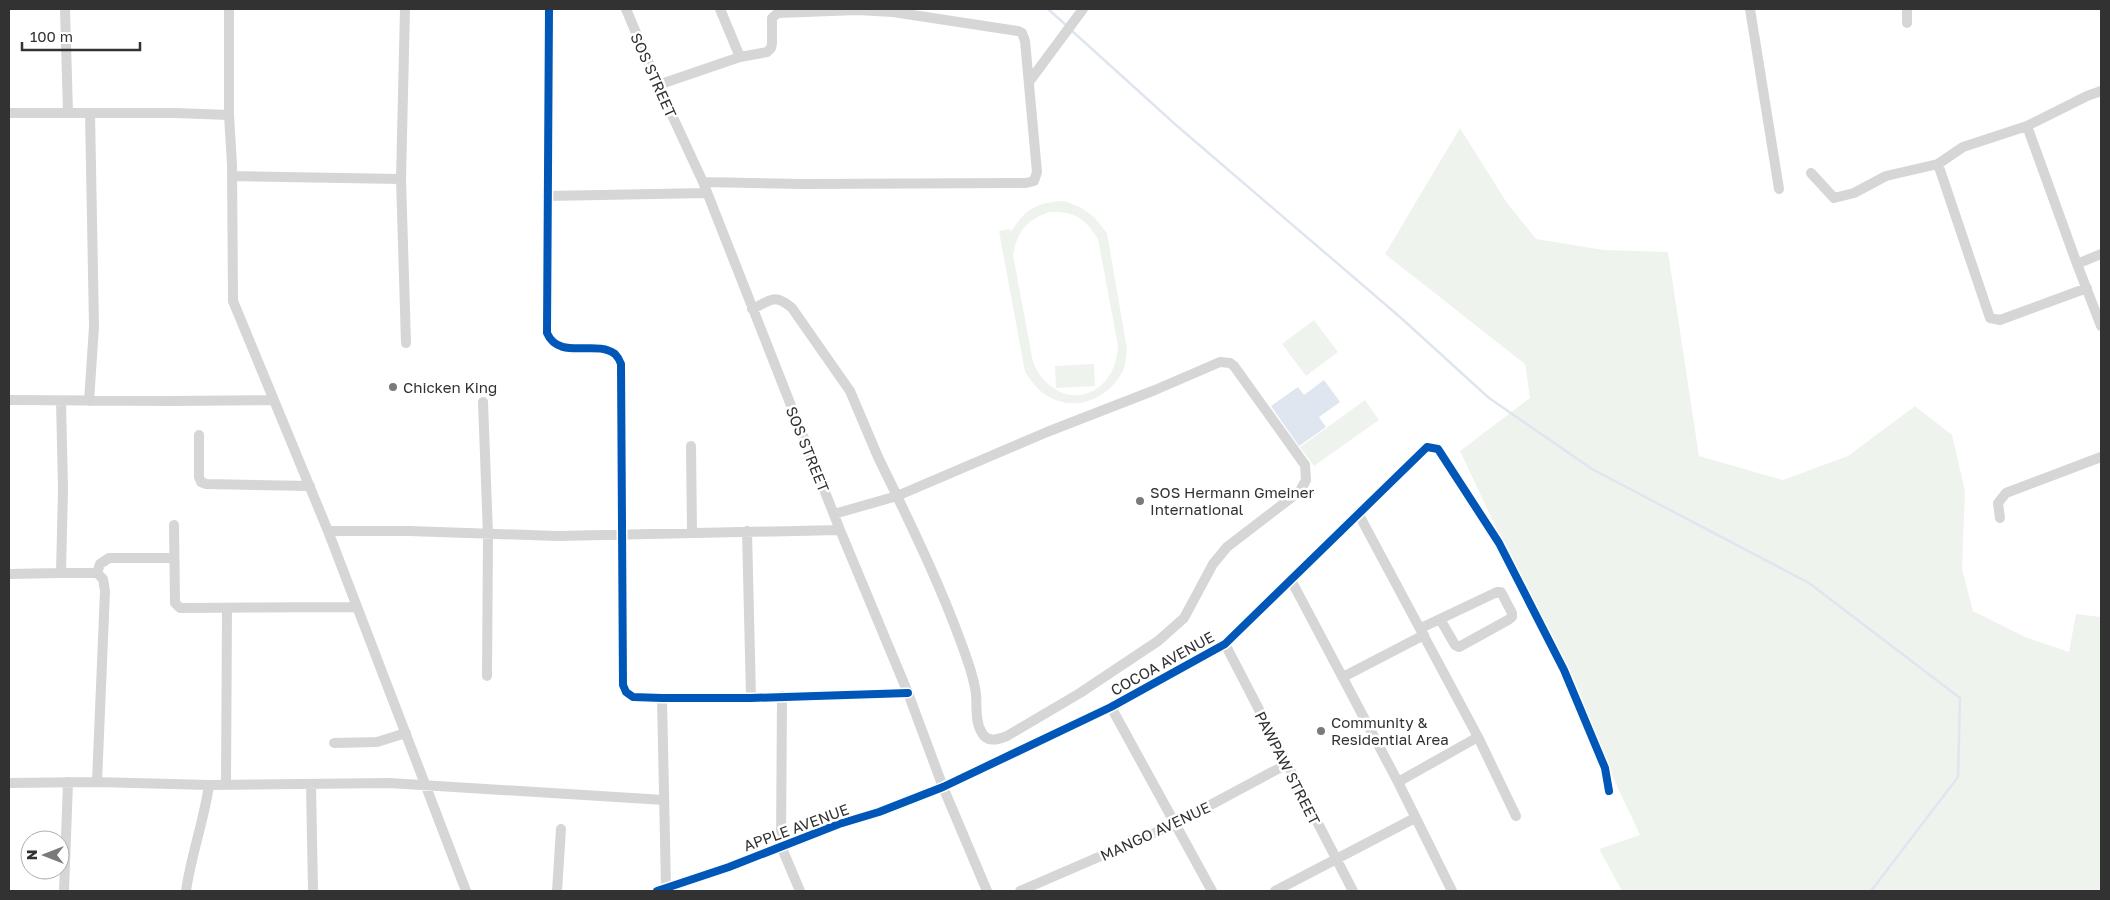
<svg xmlns="http://www.w3.org/2000/svg" width="2110" height="900" font-family="'Golos Text',sans-serif">
<rect width="100%" height="100%" fill="#fff"/>
<!-- green -->
<path fill="#eff3ed" fill-rule="evenodd" d="M 1460,128 L 1507,203 L 1536,239 L 1604,250 L 1668,252 L 1699,456 L 1783,480 L 1848,456 L 1915,406 L 1952,435 L 1965,491 L 1962,569 L 1973,611 L 2025,637 L 2069,652 L 2076,614 L 2101,617 L 2101,891 L 1622,891 L 1599,849 L 1640,835 L 1460,451 L 1530,398 L 1525,364 L 1385,254 Z
M 1064,201 L 1080,207 L 1094,217 L 1107,233 L 1127,349 C 1126,355 1126,363 1124,368 C 1112,397 1077,413 1049,397 C 1038,391 1032,382 1025,372 L 999,231 L 1010,229 L 1011,232 C 1025,209 1037,202 1064,201 ZM 1049,212 C 1074,211 1085,218 1098,239 L 1118,346 C 1115,402 1055,414 1033,362 L 1013,255 C 1018,230 1026,221 1049,212 Z
M 1314,320 L 1338,352 L 1306,376 L 1282,344 Z
M 1094,364 L 1095,386 L 1056,388 L 1055,366 Z
M 1365,400 L 1379,420 L 1314,466 L 1300,447 Z"/>
<!-- water -->
<path fill="#dfe6f0" d="M 1324,380 L 1340,402 L 1319,417 L 1326,427 L 1299,446 L 1271,406 L 1298,387 L 1304,395 Z"/>
<g fill="none" stroke-linecap="round" stroke-linejoin="round">
<!-- stream -->
<path stroke="#dfe6f0" stroke-width="2.5" d="M 1048,9 L 1067,26
M 1071,30 L 1176,125 L 1400,317 L 1489,398 L 1592,469 L 1809,583 L 1960,698 L 1958,777 L 1871,891"/>
<!-- street -->
<path stroke="#d6d6d6" stroke-width="10" d="M 65,9 L 68,113
M 229,9 L 229,115 L 232,165 L 233,301 L 328,531 L 466,891
M 549,9 L 547,333 C 559,361 596,339 615,354 C 617,356 620,361 621,364 L 623,685 L 626,692 L 633,697 L 662,698 L 751,698 L 908,693
M 626,9 L 658,85 L 703,182 L 840,530 L 908,693 L 943,787 L 987,891
M 720,9 L 740,57
M 1750,9 L 1779,189
M 1907,23 L 1907,9
M 1029,82 L 1083,9
M 658,85 L 740,57 L 767,52 L 771,48 L 772,43 L 772,18 L 778,13 L 857,10 L 893,12 L 1018,31 L 1022,33 L 1025,41 L 1037,172 L 1034,181 L 1026,183 L 804,184 L 703,182
M 9,113 L 175,113 L 229,115
M 2027,126 L 2077,264 L 2101,254
M 1938,164 L 1990,318 L 2000,320 L 2087,288
M 1811,173 L 1834,198 L 1854,193 L 1886,176 L 1938,164 L 1963,147 L 2027,126 L 2087,96 L 2101,91
M 232,176 L 401,179 L 405,9
M 401,179 L 406,343
M 547,196 L 707,193
M 2077,264 L 2101,326
M 752,309 C 772,300 774,293 792,308 L 850,391 L 878,457 L 897,496 L 834,514
M 1220,362 L 1230,363 L 1234,366 L 1305,465 L 1306,480 L 1300,491 L 1227,547 L 1213,564 L 1184,618 L 1158,641 L 1080,693 L 1007,736 C 997,740 986,743 981,731 C 975,721 977,705 976,694 C 975,684 972,676 970,668 C 950,608 924,552 897,496 L 1047,432 L 1155,390 Z
M 9,400 L 171,401 L 274,400
M 89,401 L 94,327 L 90,113
M 483,402 L 488,535 L 487,676
M 199,435 L 199,477 L 201,482 L 206,484 L 310,486
M 691,446 L 692,532
M 1358,513 L 1478,737 L 1516,816
M 2000,518 L 1998,503 L 2006,493 L 2101,457
M 174,525 L 175,603 L 180,608 L 357,607
M 328,531 L 409,531 L 557,536 L 840,530
M 747,531 L 751,698
M 61,573 L 97,573 L 103,579 L 105,591 L 97,782
M 97,573 L 100,564 L 109,558 L 173,558
M 9,574 L 61,573 L 63,489 L 61,401
M 1291,580 L 1398,782 L 1452,891
M 1421,628 L 1497,592 L 1501,592 L 1512,613 L 1512,617 L 1508,620 L 1459,647 L 1455,645 L 1440,619
M 1225,644 L 1353,891
M 1343,677 L 1424,635
M 782,696 L 781,846 L 800,891
M 662,698 L 666,888
M 1111,707 L 1212,891
M 334,743 L 377,742 L 406,733
M 1398,782 L 1478,737
M 9,783 L 97,782 L 209,785 L 389,783 L 664,800
M 311,784 L 313,891
M 226,785 L 227,608
M 64,891 L 68,782
M 186,891 C 191,855 204,821 209,785
M 557,891 L 561,829
M 657,891 L 729,867 L 839,824 L 879,812 L 943,787 L 1111,707 L 1225,644 L 1427,447 L 1438,449 L 1499,543 L 1564,670 L 1605,768 L 1609,791
M 1020,891 L 1175,824 L 1287,764
M 1275,891 L 1415,818"/>
<!-- cycleway casing -->
<g stroke="#fff" stroke-width="11">
<path id="cycleway" d="M 549,9 L 547,333 C 559,361 596,339 615,354 C 617,356 620,361 621,364 L 623,685 L 626,692 L 633,697 L 662,698 L 751,698 L 908,693
M 657,891 L 729,867 L 839,824 L 879,812 L 943,787 L 1111,707 L 1225,644 L 1427,447 L 1438,449 L 1499,543 L 1564,670 L 1605,768 L 1609,791"/>
</g>
<!-- cycleway -->
<use href="#cycleway" stroke="#0057b8" stroke-width="8"/>
</g>
<!-- markers -->
<g fill="#7a7a7a" stroke="#fff" stroke-width="2">
<circle cx="393" cy="387" r="5"/>
<circle cx="1140" cy="501" r="5"/>
<circle cx="1321" cy="731" r="5"/>
</g>
<g text-anchor="middle" dominant-baseline="central" stroke-width="5" stroke-linejoin="round" paint-order="stroke">
<!-- street labels -->
<g font-size="15" fill="#323232" stroke="#fff">
<text transform="translate(654 75) rotate(66)">SOS STREET</text>
<text transform="translate(808 449) rotate(68)">SOS STREET</text>
<text transform="translate(1162 663) rotate(-29)">COCOA AVENUE</text>
<text transform="translate(1288 768) rotate(63)">PAWPAW STREET</text>
<text transform="translate(796 827) rotate(-20)">APPLE AVENUE</text>
<text transform="translate(1155 831) rotate(-25)">MANGO AVENUE</text>
</g>
<!-- poi labels -->
<g font-size="15" fill="#323232" stroke="#fff" text-anchor="start">
<text x="403" y="387">Chicken King</text>
<text x="1150" y="492">SOS Hermann Gmeiner<tspan x="1150" dy="17">International</tspan></text>
<text x="1331" y="722">Community &amp;<tspan x="1331" dy="17">Residential Area</tspan></text>
</g>
</g>
<!-- border -->
<rect width="2110" height="900" fill="none" stroke="#323232" stroke-width="20"/>
<!-- north arrow -->
<g transform="translate(45 855) rotate(270)"><circle r="24" fill="#ffffff" stroke="#adadad"/>
<path d="M0-4L9 19L0 12L-9 19Z" fill="#7a7a7a"/>
<text y="-8" font-size="14" font-weight="bold" text-anchor="middle" fill="#323232">N</text>
</g>
<!-- scale -->
<path d="M22 42v8h118v-8" fill="none" stroke="#323232" stroke-width="2.5"/>
<text x="30" y="42" font-size="15" fill="#323232" stroke="#ffffff" stroke-width="4" paint-order="stroke">100 m</text>
</svg>
